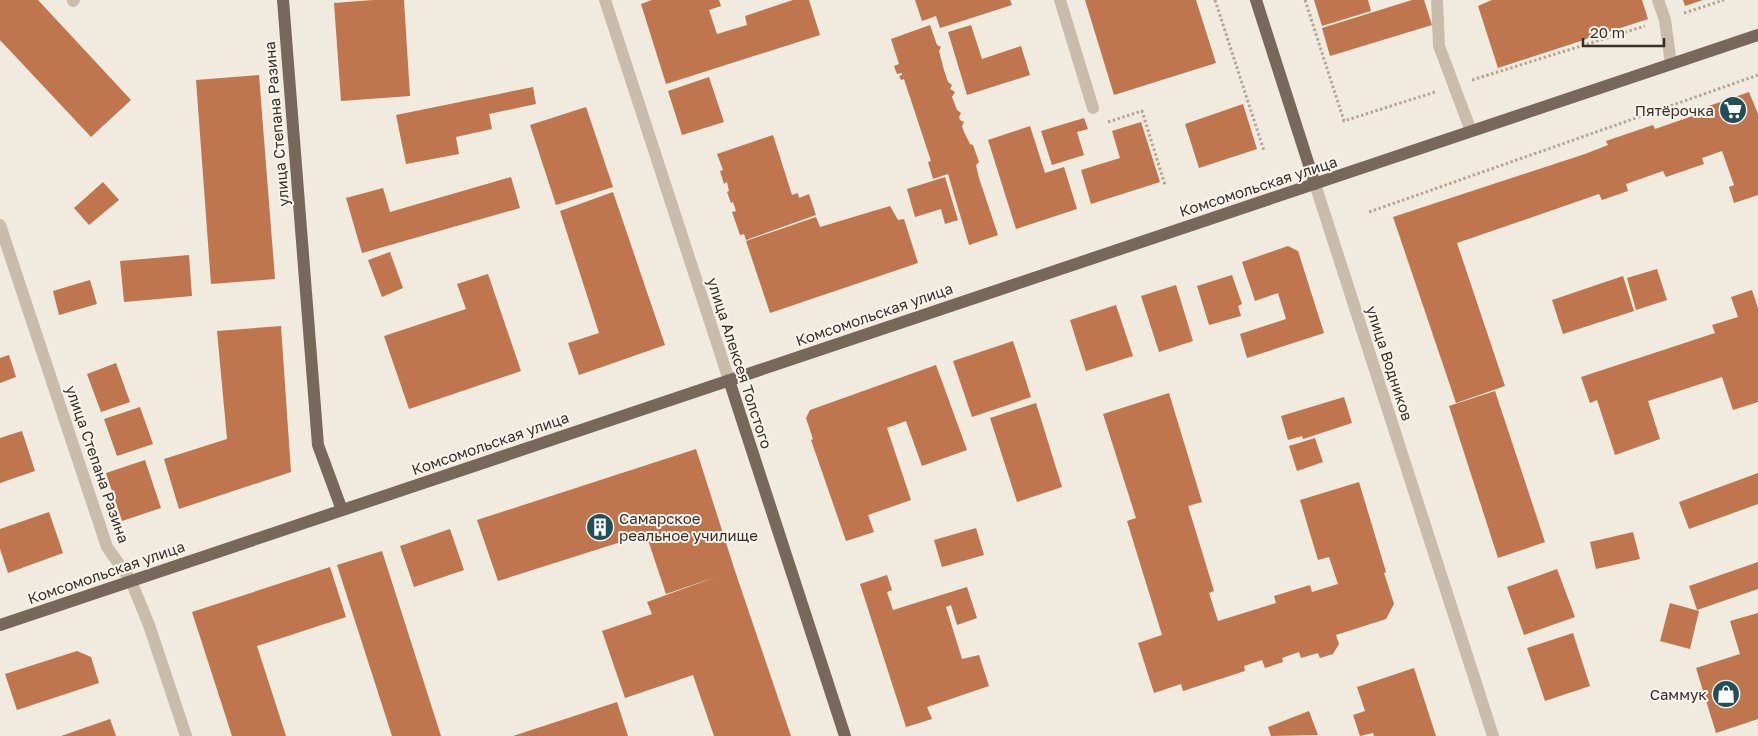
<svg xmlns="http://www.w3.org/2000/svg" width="1758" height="736" font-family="'Golos Text',sans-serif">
<rect width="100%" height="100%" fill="#f1ebdf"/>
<!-- building -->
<path fill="#bf764f" d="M 0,0 L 38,0 L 131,100 L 91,137 L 0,40 Z
M 373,0 L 404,0 L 410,96 L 341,101 L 334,3 Z
M 652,0 L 719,0 L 721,6 L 709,10 L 717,34 L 747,25 L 745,16 L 793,0 L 809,0 L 820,35 L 666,84 L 641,4 Z
M 915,0 L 1010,0 L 1012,5 L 940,28 L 936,16 L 922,21 Z
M 1085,0 L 1196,0 L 1216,63 L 1114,95 Z
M 1314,0 L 1368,0 L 1371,11 L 1322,26 Z
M 1412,0 L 1424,0 L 1432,25 L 1330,56 L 1322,28 Z
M 1492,0 L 1642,0 L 1648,19 L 1498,68 L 1478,6 Z
M 1683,0 L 1703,0 L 1685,6 Z
M 930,25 L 937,45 L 941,47 L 939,51 L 944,70 L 948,82 L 952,85 L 950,89 L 955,92 L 952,97 L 957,110 L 961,113 L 959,117 L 960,120 L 964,122 L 962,126 L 964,132 L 970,144 L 973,145 L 979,162 L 976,165 L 979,178 L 998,235 L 969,245 L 948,174 L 933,179 L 928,162 L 931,161 L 904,79 L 901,80 L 899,76 L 902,75 L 902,73 L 897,74 L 894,66 L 899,64 L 891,39 Z
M 971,25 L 982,59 L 1021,46 L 1030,75 L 967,95 L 948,32 Z
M 259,75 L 275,279 L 211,284 L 196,80 Z
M 709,77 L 724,122 L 682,135 L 668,91 Z
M 533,87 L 536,104 L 489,114 L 492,129 L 456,137 L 459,154 L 406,164 L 396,115 Z
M 1749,92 L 1758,114 L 1758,195 L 1734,203 L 1729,187 L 1734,185 L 1722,151 L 1702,158 L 1704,164 L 1666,177 L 1663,171 L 1626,184 L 1628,191 L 1602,200 L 1599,194 L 1457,243 L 1505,386 L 1456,403 L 1393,217 L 1585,154 L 1608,145 L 1606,141 L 1653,125 L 1655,129 L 1704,112 L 1703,108 Z
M 1243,104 L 1257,149 L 1199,168 L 1185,124 Z
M 586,107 L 613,187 L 556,205 L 530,125 Z
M 1084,118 L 1088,129 L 1077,132 L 1084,155 L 1052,165 L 1041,131 Z
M 1141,122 L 1160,182 L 1091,204 L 1081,170 L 1120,158 L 1112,131 Z
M 1030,126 L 1045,173 L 1064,167 L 1077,209 L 1016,229 L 988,140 Z
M 773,135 L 792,195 L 798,193 L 799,198 L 809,194 L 816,215 L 746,240 L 744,234 L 740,235 L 732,212 L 736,211 L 733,202 L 731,203 L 727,192 L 729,191 L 727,182 L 724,184 L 720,171 L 723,170 L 717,154 Z
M 511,177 L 520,208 L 362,253 L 346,198 L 383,188 L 390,212 Z
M 945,177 L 958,220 L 945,224 L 941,209 L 915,217 L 907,189 Z
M 103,182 L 119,200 L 89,225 L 74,208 Z
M 613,192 L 665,345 L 579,375 L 568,343 L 599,333 L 560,211 Z
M 890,206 L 898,220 L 904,219 L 918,263 L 770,313 L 746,241 L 816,217 L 820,227 Z
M 1288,246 L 1298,251 L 1324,333 L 1247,358 L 1240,334 L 1286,319 L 1278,293 L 1255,301 L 1242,262 Z
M 390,252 L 403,288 L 382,297 L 368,260 Z
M 189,255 L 192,296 L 124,302 L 120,261 Z
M 1657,269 L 1667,300 L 1636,310 L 1627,278 Z
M 488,274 L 521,371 L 409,409 L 384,336 L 466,309 L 457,284 Z
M 1232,275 L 1242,304 L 1238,306 L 1241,316 L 1209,325 L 1197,286 Z
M 1623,276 L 1634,311 L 1563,334 L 1552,300 Z
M 90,280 L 97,304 L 59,315 L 53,291 Z
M 1176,285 L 1193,341 L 1159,352 L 1141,296 Z
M 1752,290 L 1758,308 L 1758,402 L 1733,410 L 1722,377 L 1648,401 L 1660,439 L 1615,455 L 1597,400 L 1590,403 L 1581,377 L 1715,333 L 1712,325 L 1738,317 L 1731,297 Z
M 1116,305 L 1133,356 L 1086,371 L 1070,320 Z
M 281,326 L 291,472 L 179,509 L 164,459 L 227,439 L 217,331 Z
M 1013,341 L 1031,397 L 972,417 L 953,361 Z
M 9,355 L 16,377 L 0,383 L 0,358 Z
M 116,363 L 130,402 L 101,412 L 87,374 Z
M 936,365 L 967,450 L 922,466 L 906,421 L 887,428 L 911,500 L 868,515 L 874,532 L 846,541 L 811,440 L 813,439 L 806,418 L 810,410 Z
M 1495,391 L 1545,542 L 1498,558 L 1449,406 Z
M 1169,393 L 1202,502 L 1188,506 L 1214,591 L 1209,593 L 1218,621 L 1276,603 L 1274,596 L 1310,585 L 1312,592 L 1338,584 L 1329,557 L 1318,560 L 1300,500 L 1359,482 L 1386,572 L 1384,573 L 1394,604 L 1386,619 L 1336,635 L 1339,644 L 1333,654 L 1320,658 L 1318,653 L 1301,658 L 1299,652 L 1282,658 L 1283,662 L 1265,668 L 1262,660 L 1244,666 L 1245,671 L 1183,691 L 1181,684 L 1154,693 L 1138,643 L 1162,635 L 1127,521 L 1136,518 L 1103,414 Z
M 1344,397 L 1352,423 L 1303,439 L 1302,436 L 1288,440 L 1281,416 Z
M 1036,403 L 1062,487 L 1017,502 L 990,418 Z
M 140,407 L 153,444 L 117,456 L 104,419 Z
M 22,431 L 35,471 L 0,483 L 0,438 Z
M 1315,438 L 1323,462 L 1297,471 L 1289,446 Z
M 696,449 L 735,571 L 791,736 L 714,736 L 693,675 L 625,698 L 602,631 L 652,614 L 647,602 L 716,577 L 666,594 L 646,534 L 498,581 L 477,520 Z
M 145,460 L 161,508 L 122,521 L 106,473 Z
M 1758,473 L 1758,504 L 1689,529 L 1679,502 Z
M 49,512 L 63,553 L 8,573 L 0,549 L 0,529 Z
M 976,528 L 984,555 L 942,567 L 934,540 Z
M 450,529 L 464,570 L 414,587 L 400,546 Z
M 1633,532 L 1640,559 L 1596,569 L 1590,542 Z
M 382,551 L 441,736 L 392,736 L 337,565 Z
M 1758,562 L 1758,589 L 1697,610 L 1689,586 Z
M 330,567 L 346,617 L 257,646 L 286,736 L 232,736 L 192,612 Z
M 1557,569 L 1575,617 L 1524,635 L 1507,587 Z
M 887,575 L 892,590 L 887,592 L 893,610 L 967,587 L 977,618 L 957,625 L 951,605 L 946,607 L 962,659 L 979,655 L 989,686 L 927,707 L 932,719 L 906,727 L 860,584 Z
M 1670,603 L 1699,611 L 1690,649 L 1660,641 Z
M 1758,613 L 1758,719 L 1716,733 L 1696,668 L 1740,654 L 1730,621 Z
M 1573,633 L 1590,686 L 1545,701 L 1527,648 Z
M 77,651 L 91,657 L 99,683 L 17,710 L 5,674 Z
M 1414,668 L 1436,736 L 1374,736 L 1373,733 L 1360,736 L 1353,715 L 1365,711 L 1357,687 Z
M 617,702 L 628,736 L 513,736 Z
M 1309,711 L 1318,735 L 1271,736 L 1268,727 Z
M 110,719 L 116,736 L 61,736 Z"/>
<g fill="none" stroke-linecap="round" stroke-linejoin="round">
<!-- path -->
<path stroke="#b5a695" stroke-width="3" stroke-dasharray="2.5 2.5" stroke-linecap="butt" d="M 1215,0 L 1264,151
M 1305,0 L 1344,121 L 1435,92
M 1684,13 L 1724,0
M 1472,80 L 1645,26
M 1108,122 L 1142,111 L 1165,185
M 1369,212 L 1758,75"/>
<!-- minor -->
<path stroke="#c9bcab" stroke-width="12" d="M 605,0 L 729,380
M 1060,0 L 1093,108
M 1437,0 L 1439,46 L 1471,131
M 1658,0 L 1665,20 L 1671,64
M 73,1 L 74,0
M 1315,184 L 1493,736
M 0,225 L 107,547 L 131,581 L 149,625 L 186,736"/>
<!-- major -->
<path stroke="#78685c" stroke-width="12" d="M 283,0 L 318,445 L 342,510
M 1256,0 L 1315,184
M 729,380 L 845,736
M 0,625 L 1758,35"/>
</g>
<!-- icons -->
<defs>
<g id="supermarket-disc" transform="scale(1.4375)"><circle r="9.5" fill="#224e57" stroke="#f9f4eb"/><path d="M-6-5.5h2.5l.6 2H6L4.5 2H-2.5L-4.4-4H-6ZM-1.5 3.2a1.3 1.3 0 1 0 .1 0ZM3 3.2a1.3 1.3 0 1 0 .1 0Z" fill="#fff"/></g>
<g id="building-disc" transform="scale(1.4375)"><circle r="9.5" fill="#224e57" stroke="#f9f4eb"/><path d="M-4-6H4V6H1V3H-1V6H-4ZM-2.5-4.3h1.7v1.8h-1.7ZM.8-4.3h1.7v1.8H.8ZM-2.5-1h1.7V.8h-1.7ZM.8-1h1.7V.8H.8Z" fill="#fff"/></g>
<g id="shop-disc" transform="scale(1.4375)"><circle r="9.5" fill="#224e57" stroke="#f9f4eb"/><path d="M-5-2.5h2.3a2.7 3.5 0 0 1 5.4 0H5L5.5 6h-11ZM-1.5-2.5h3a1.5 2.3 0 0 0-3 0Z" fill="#fff"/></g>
</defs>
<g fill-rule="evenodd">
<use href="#supermarket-disc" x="1733" y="110"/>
<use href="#building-disc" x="600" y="527"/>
<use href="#shop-disc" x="1726" y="694"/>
</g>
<g text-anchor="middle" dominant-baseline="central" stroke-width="4" stroke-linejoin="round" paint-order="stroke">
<!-- poi labels -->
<g font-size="15" fill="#37302a" stroke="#f9f4eb" text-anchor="end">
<text x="1714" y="110">Пятёрочка</text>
<text x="619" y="518" text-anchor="start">Самарское<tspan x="619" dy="17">реальное училище</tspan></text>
<text x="1707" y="694">Саммук</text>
</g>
<!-- street labels -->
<g font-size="15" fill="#37302a" stroke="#f9f4eb">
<text transform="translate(276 124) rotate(-95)">улица Степана Разина</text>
<text transform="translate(1258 186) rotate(-18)">Комсомольская улица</text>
<text transform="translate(874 314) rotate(-19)">Комсомольская улица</text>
<text transform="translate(740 363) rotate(72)">улица Алексея Толстого</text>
<text transform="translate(1390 363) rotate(72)">улица Водников</text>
<text transform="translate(490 443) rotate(-19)">Комсомольская улица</text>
<text transform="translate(98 464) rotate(71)">улица Степана Разина</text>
<text transform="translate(106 572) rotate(-19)">Комсомольская улица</text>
</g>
</g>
<!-- scale -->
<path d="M1583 38v8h81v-8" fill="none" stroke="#37302a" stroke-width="2.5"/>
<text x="1590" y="38" font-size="15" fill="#37302a" stroke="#f9f4eb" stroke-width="4" paint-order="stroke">20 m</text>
</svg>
